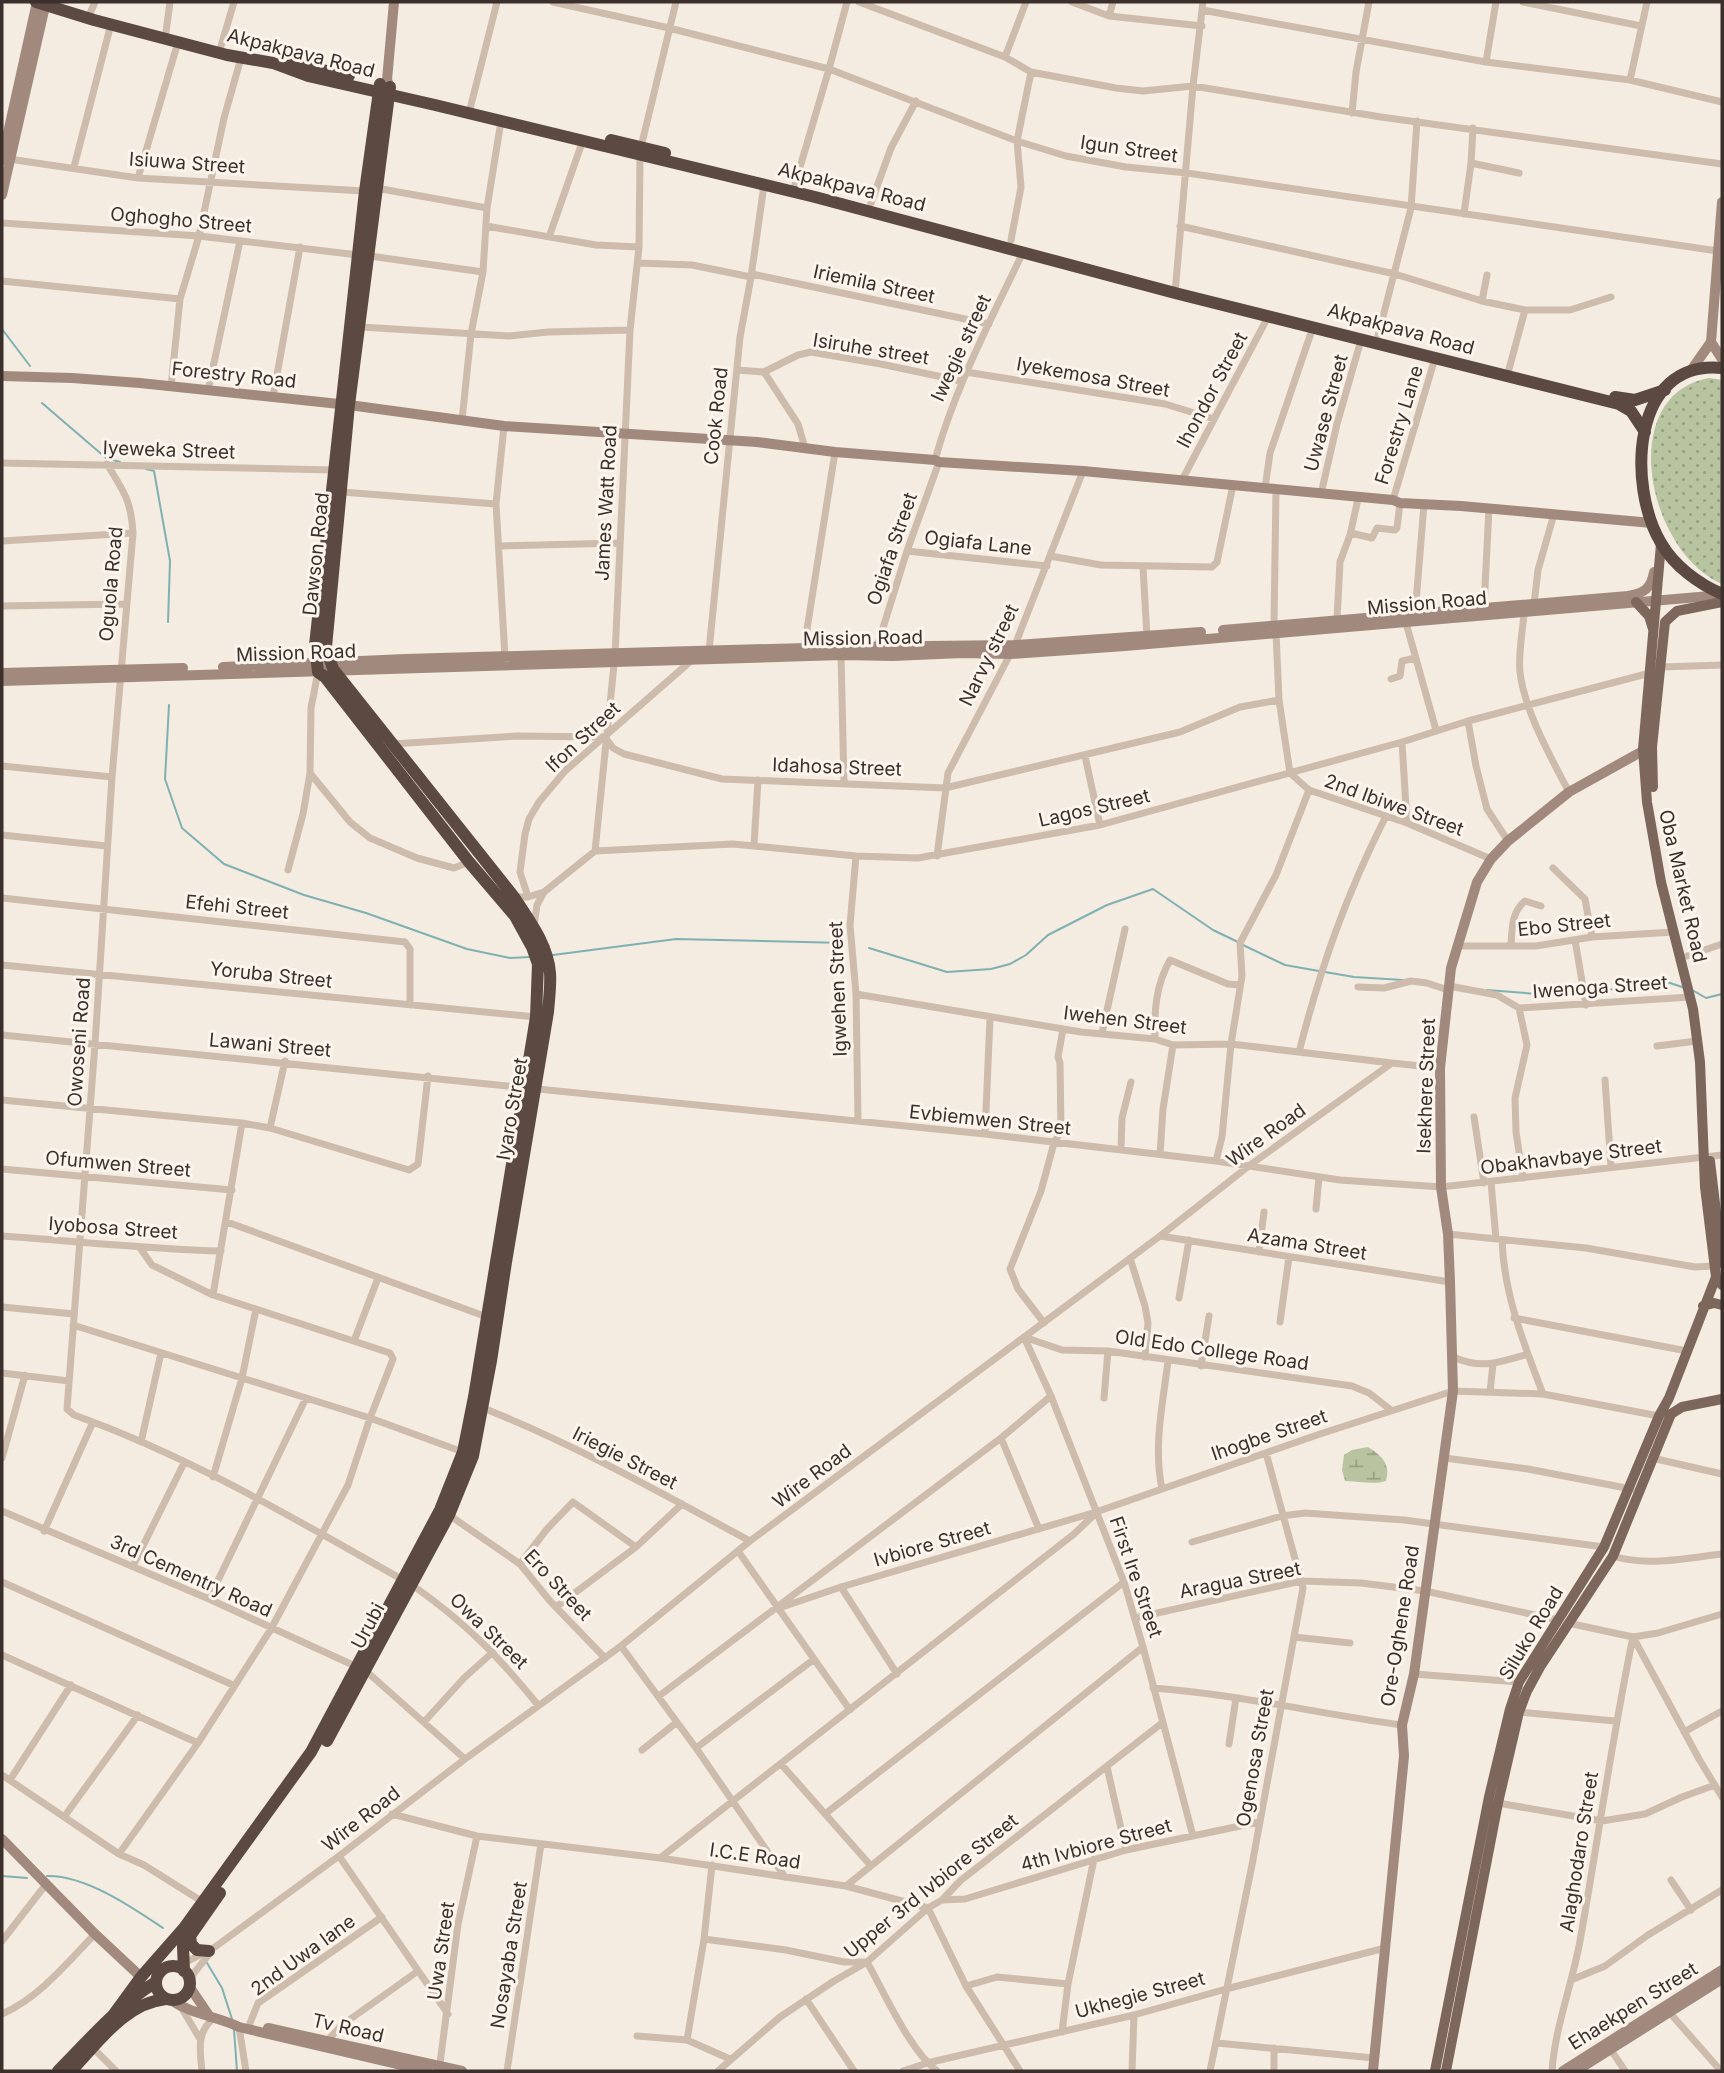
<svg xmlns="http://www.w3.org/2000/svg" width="1724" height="2073" font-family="Inter,sans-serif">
<defs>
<pattern id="wetland-marsh" width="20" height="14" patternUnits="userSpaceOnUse" patternTransform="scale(1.75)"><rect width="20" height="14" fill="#b8c4a0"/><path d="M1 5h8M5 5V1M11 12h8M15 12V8" fill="none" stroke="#97a083"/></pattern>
<pattern id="park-dots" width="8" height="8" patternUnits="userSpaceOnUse" patternTransform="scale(1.75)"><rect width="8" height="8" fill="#b8c4a0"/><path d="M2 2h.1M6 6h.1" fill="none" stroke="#97a083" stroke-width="1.8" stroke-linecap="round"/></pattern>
</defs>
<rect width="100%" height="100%" fill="#f4ebe1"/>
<!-- wetland -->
<path fill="url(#wetland-marsh)" d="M 1368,1447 C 1382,1456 1391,1464 1386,1481 C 1374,1485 1358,1481 1345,1481 L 1342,1470 L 1344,1455 L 1352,1450 Z"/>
<!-- park -->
<path fill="url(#park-dots)" d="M 1709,378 L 1722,380 L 1722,584 C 1647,552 1615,395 1709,378 Z"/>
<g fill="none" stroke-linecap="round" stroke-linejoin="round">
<!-- stream -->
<path stroke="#7fb0b2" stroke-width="2" d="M 2,329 L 30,366
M 42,403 L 106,458 L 120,462
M 146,469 L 154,471 L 170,561 L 168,622
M 169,705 L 165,779 L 182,828 L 224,864 L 304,895 L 366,913 L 467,949 L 510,958 L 530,957
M 1243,945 L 1285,965 L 1319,971
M 869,948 L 947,972 L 991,969 L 1010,964 L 1026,955 L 1048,935 L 1107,905 L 1153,889 L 1213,930 L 1238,942
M 553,955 L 676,939 L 845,943
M 1325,972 L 1354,977 L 1403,980
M 1487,990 L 1550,995 L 1582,991
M 1588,991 L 1645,987 L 1667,982 L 1682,987
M 1694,991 L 1706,998 L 1722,994
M 2,1876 L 27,1878
M 47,1876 C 85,1875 132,1907 163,1928
M 207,1963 L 222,1988 L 232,2019
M 234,2030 L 237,2071"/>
<!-- street -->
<path stroke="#cdbbac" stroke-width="7" d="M 553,2 L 669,28 L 829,69 L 1017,141 L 1066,156 L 1126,167 L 1187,173 L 1718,251
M 859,2 L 1005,57 L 1031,72 L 1116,88 L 1143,91 L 1193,86 L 1381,117 L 1722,164
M 1072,2 L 1109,16 L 1202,26
M 1523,2 L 1641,26
M 1202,10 L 1486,62 L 1630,80 L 1722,102
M 91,11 L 95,2
M 1109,16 L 1113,2
M 166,32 L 170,2
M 221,46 L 234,2
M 1005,57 L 1026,2
M 1486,62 L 1496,2
M 1630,80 L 1647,2
M 470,109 L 497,2
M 1352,113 L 1356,72 L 1369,2
M 641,147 L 676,2
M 9,159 L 138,178 L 365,191
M 1471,163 L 1519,173
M 74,167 L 111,24
M 138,178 L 178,42
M 795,184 L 829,69 L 847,2
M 376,188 L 487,208
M 871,203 L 891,148 L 916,101
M 1464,214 L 1471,163 L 1473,128
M 2,223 L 199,236 L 358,255
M 486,226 L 596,245 L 639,247
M 1180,226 L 1395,274 L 1482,301 L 1525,310 L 1570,310 L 1611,297
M 549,237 L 583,140
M 1011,240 L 1021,187 L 1017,141 L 1031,72
M 370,256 L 483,272
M 638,263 L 692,265 L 751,277
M 752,274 L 989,324
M 2,281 L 180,299 L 199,236 L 224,118 L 241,58
M 1175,293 L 1193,86 L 1203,2
M 1482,301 L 1487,275
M 361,327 L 509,336 L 548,332 L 630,330
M 1378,336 L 1411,208 L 1417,121
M 1509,369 L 1525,310
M 737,370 L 764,372 L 798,355 L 811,352 L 881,364 L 961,381
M 764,372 L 798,424 L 805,448
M 966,372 L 1165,404 L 1214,419
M 171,387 L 180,299
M 208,391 L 240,241
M 273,397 L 300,247
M 462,420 L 471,334 L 483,272 L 487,208 L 501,121
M 504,426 L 496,504 L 505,657
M 935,460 C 955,387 991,320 1023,252
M 2,463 L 335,470
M 107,464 C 124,492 131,500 133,533 L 112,777 L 95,1044 L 67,1409 L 74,1415 C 189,1456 297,1520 403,1580
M 1182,480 L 1269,315
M 1265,488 L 1270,453 L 1313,327
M 342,492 L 496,504
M 1321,494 L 1337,424 L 1361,340
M 1393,500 L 1435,358
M 1351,533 L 1372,538 L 1377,528 L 1395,530 L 1397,528 L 1400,503
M 2,541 L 133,533
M 499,546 L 620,543
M 907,551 L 1047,566
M 1050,556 L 1101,565 L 1212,567 L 1217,562 L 1233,485
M 1143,567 L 1147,637
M 1534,604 L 1538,570 L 1554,514
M 2,606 L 125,604
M 1484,607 L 1489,508
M 1524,612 C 1523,631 1518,653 1520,672 C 1524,710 1551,758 1569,792
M 1415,615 L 1424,504
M 1337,619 L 1340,562 L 1350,535 L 1358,499
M 1406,623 L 1436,730
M 1274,625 L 1276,490
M 1276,633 L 1279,700 L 1290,773 L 1309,790 L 1407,823 L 1491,859
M 877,647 L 907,551 L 939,462
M 804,648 L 835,452
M 709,651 L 740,337 L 751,277 L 764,185
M 841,655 L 844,783
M 1661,667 L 1722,665
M 318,672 L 311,708 L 310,773 L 350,822 L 370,838 L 417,858 L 454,868 L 469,862
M 1391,679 L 1400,676 L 1402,661 L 1416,658
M 1468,721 L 1476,766 L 1487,809 L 1508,841
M 1402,742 L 1407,823
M 392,744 L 517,736 L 605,737 L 613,748 L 624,754 L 722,779 L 945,788 L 1180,732 L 1240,707 L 1279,700
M 1085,756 L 1100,825
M 2,766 L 112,777
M 2,835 L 107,846
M 754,845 L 758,780
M 595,851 L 615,655 L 630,330 L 639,247 L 640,156
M 856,856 L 850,925 L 856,994 L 858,1121
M 937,856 L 948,773 L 1015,645 L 1083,471
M 1553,868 L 1585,899 L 1592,937
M 288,870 L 303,814 L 310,773
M 514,897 L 528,897 L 544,892 L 595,851 L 733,844 L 856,856 L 918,858 L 1100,825 L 1402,742 L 1468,721 L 1650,673
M 528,897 L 520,872 L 525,834 L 529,819 L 539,802 L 565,771 L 692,660
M 2,898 L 405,942 L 410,949 L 410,1005
M 534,925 L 537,905 L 544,892
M 1575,940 L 1586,1005
M 1458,946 L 1536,946 L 1592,937 L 1674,932
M 1511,946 C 1512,929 1511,913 1525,901 L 1541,906
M 1687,956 L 1722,944
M 2,965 L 536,1017
M 1449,986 L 1497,995 L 1519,1008
M 1358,987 L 1384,988 L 1411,981 L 1427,983 L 1448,990
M 856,994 L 1081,1032 L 1155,1039 L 1173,1045 L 1231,1044 L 1392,1063
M 1102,1033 L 1125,929
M 2,1035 L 985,1134 L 1216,1161 L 1340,1180 L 1441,1187 L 1722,1155
M 1155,1039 C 1154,1010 1156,985 1170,960 L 1228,984 L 1240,985
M 1657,1046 L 1697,1041
M 1299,1052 C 1321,966 1346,895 1386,816
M 1605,1080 L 1611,1167
M 2,1100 L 242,1123 L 270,1128 L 409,1170 L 418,1164 L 428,1076
M 1474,1117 L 1484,1183
M 270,1128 L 285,1061
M 985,1134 L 990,1018
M 1121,1149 L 1122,1118 L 1131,1082
M 1160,1154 L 1163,1109 L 1173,1045
M 1216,1161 L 1222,1137 L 1231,1044 L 1242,976 L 1240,943 L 1276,875 L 1309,790
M 2,1169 L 232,1190
M 1523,1178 L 1516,1132 L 1515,1098 L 1527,1045 L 1519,1008 L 1690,997
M 1491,1182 L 1496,1239
M 1316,1209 L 1319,1177
M 227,1222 L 487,1317
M 1448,1234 L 1586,1248 L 1695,1267 L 1714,1266
M 2,1236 C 75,1241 148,1249 221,1251
M 1160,1236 L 1450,1282
M 1502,1240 C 1504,1295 1524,1344 1543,1394
M 1259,1252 L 1264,1212
M 1130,1258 L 1145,1306 L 1148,1323 L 1145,1357
M 213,1295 L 242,1123
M 1179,1298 L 1189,1240
M 2,1307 L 74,1314
M 1514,1318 L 1687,1351
M 1280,1322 L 1289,1257
M 1044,1323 L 1018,1289 L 1010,1269 L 1041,1191 L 1054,1143 L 1061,1131 L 1060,1063 L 1058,1057 L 1063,1029
M 73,1325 L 370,1418 L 463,1452
M 1024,1337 L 1051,1396 L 1124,1582 L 1143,1647 L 1193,1836
M 1024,1337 L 1062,1350 L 1108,1351 L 1352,1386 L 1369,1393 L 1391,1410
M 354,1341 L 378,1278
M 1453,1357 C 1483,1370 1499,1362 1528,1354
M 1201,1366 L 1209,1316
M 2,1373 L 69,1381
M 1490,1392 L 1493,1364
M 1104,1398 L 1108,1351
M 483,1408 C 576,1445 663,1494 750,1541
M 1001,1438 L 1039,1529
M 141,1442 L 161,1353
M 2,1458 L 25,1375
M 1445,1458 L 1528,1469 L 1631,1489
M 1652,1458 L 1722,1474
M 213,1477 L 242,1378 L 256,1309
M 1162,1489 C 1153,1446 1163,1403 1168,1361
M 2,1511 L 209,1599 L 366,1671 L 465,1759
M 449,1515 L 520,1564 L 550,1601 L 605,1658
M 44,1531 L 93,1422
M 1192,1542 L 1282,1516 L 1305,1513 L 1404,1520 L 1604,1547
M 738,1551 L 850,1710
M 1613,1556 C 1648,1567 1686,1558 1722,1554
M 520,1564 L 547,1529 L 573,1502 L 636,1547
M 133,1566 L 184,1463
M 2,1582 L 233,1685
M 412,1585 C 465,1622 498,1656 538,1705
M 841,1587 L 897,1674
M 209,1599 L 306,1398
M 556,1607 L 636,1547 L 682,1504
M 776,1609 L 841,1587 L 1096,1512 L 1320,1434 L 1453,1391 L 1543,1394 L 1659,1416
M 1135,1618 L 1301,1581 L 1361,1583 L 1425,1591 L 1558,1620
M 1568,1623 L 1633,1637 L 1658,1633 L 1722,1614
M 1294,1637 L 1350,1643
M 1633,1637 L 1699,1759 L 1722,1797
M 621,1646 L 696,1748 L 785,1877
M 2,1655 L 198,1743
M 1414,1674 L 1519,1682
M 1153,1688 C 1237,1694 1319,1714 1402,1725
M 659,1696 L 1001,1438 L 1051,1396
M 1519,1712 L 1615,1721
M 424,1722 L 464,1678 L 493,1652
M 1684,1732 L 1722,1711
M 1229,1744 L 1236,1698
M 696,1748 L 813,1660
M 642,1750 L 677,1722
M 781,1764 L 871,1866
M 1107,1767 L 1126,1850
M 2,1775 L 119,1854 L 144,1865 L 203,1902
M 10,1780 L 71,1685
M 1498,1803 L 1602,1821 L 1645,1814 L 1682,1797 L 1715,1785
M 392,1814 L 477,1836 L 660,1858 L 846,1886 L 928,1908 L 966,1986 L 1020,2071
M 825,1814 L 1124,1582
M 64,1817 L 138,1715
M 119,1854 L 198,1743 L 271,1629 L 348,1485 L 370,1418 L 393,1359 L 390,1353 L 213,1295 L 152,1265 L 140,1248
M 339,1856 L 448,2014
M 660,1858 L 1074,1534 L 1096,1513
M 1671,1880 L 1691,1910
M 846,1886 L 1143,1647
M 942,1900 L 965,1899 L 1126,1850 L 1259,1822
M 704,1939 L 786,1950 L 844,1962 L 867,1962 C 885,1994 909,2049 937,2071
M 2,1941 L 47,1883
M 177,1967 L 215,1947 L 339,1856 L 465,1759 L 621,1646 L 750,1541 L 1160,1236 L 1250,1165 L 1392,1063 L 1440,1068
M 1571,1980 L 1605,1966 L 1648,1935 L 1722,1890
M 190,1982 L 194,1973 L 210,1953
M 966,1986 L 997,1977 L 1068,1984
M 806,1999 L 854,2071
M 181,2007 L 200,2039
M 1669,2012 L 1721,2071
M 2,2014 C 40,1997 67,1963 95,1934
M 250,2023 L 258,2003 L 382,1917
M 239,2027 L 246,2071
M 1062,2032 L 1068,1984 L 1094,1859
M 637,2036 L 687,2040 L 730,2059
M 687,2040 L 704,1939 L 712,1865
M 327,2041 L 342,2025 L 418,1971
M 1217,2043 L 1374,2058
M 93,2048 L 116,2071
M 1611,2050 L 1625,2071
M 202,2071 C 200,2051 196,2032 214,2018
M 439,2071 L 458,1924 L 477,1836
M 507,2071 L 541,1844
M 718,2071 L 780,2017 L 834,1981 L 867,1962 L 928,1908 L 942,1900 L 960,1881 L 1162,1723
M 903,2071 L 927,2063 L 1134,2015 L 1226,1989 L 1385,1948
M 1132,2071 L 1134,2015
M 1210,2071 L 1252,1865 L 1303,1588 L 1266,1453
M 1274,2071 L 1274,2048
M 1552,2071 C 1555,2027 1572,1985 1580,1941 C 1598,1840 1612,1738 1633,1637"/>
<!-- secondary -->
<path stroke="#a18a7d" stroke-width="10" d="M 390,87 L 387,80 L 394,2
M 2,160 L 37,2
M 2,195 L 46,2
M 1711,342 L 1722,359
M 1692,369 L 1711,342 L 1722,202
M 2,376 L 72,378 L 140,383 L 349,405 L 504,426 L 757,442 L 835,452 L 935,460 L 939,462 L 1083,471 L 1393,500 L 1400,503 L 1461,506 L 1652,523
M 1223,630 L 1628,596 C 1644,593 1651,589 1654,572
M 223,667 L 405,659 L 841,647 L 1015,645 L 1201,632
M 2,673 L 183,668
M 2,681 L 841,655 L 893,656 L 962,653 L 1011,654 L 1125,646 L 1722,595
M 2,1839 L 95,1934 L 141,1977
M 189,1986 L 210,2017
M 171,2000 C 193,2015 216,2016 239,2027 L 427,2071
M 268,2028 L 462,2071
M 1373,2071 L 1404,1756 L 1402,1725 L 1414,1674 L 1453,1391 L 1450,1282 L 1448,1234 L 1441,1187 L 1440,1068 L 1451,968 L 1477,882 L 1491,859 L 1508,841 L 1569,792 L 1648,748
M 1563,2071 L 1722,1970
M 1576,2071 L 1722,1979"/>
<!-- primary -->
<path stroke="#7d675c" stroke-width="10" d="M 1661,544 L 1643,749 L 1647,802 L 1661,882 L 1693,1009 L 1700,1062 L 1705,1187 L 1716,1277 L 1722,1285
M 1636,602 L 1649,616 L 1653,629
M 1653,787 L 1652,747 L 1665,622 L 1677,611 L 1722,602
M 1710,1161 L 1722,1263
M 1703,1306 L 1714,1303 L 1722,1305
M 1435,2071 L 1489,1797 L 1510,1709 L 1519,1682 L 1604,1547 L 1659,1416 L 1669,1398 L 1716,1277
M 1446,2071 L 1498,1803 L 1519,1712 L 1527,1691 L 1540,1667 L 1613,1556 L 1671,1414 L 1682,1407 L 1722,1399"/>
<!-- highway -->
<path stroke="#5c4a42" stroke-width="12" d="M 36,2 L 94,20 L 227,55 L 273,63 L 308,76 L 435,105 L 815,197 L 1175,293 L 1619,404 L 1631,411 L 1645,432
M 292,63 L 349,76
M 611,140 L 665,153
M 1722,368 C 1631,359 1627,486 1661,543 C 1674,566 1699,584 1722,594
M 1615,397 L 1635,400 L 1665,390
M 327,1741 L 449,1515 L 473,1456 L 491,1361 L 506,1262 L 548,1012 C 549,999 551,985 550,973 C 548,945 529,920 514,897 L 333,669 L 326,647 L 349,405 L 390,87
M 190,1935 L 191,1944 L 197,1950 L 209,1951
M156 1983a17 17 0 1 1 34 0a17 17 0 1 1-34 0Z
M 184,1971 L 183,1946 L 220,1893
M 114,2014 L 141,1977 L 184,1928 L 311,1752 L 440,1510 L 463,1452 L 474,1397 L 536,1017 L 538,964 L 532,947 L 515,916 L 469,862 L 325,677 L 318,672 L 315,645 L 365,191 L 380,84
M 58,2071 C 89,2040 118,2005 156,1982
M 71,2071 C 98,2043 125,2003 166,1999"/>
</g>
<g text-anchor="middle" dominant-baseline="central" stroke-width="6" stroke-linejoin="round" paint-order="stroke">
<!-- street labels -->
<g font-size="19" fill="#3b302b" stroke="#fbf5ee">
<text transform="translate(301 53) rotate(14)">Akpakpava Road</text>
<text transform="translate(1129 149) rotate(8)">Igun Street</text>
<text transform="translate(187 163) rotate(4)">Isiuwa Street</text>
<text transform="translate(852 187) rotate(14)">Akpakpava Road</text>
<text transform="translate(181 220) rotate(5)">Oghogho Street</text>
<text transform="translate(874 284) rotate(12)">Iriemila Street</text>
<text transform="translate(1401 329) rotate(15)">Akpakpava Road</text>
<text transform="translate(961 348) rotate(-65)">Iwegie street</text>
<text transform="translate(871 349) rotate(9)">Isiruhe street</text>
<text transform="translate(234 375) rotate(6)">Forestry Road</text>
<text transform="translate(1093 377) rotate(10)">Iyekemosa Street</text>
<text transform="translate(1212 390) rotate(-62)">Ihondor Street</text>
<text transform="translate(1326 413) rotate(-75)">Uwase Street</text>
<text transform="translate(716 416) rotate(-84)">Cook Road</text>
<text transform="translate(1399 425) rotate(-73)">Forestry Lane</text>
<text transform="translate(169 450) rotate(2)">Iyeweka Street</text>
<text transform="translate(606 503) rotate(-87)">James Watt Road</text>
<text transform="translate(978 543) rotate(6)">Ogiafa Lane</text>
<text transform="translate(892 549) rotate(-71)">Ogiafa Street</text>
<text transform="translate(316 554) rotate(-84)">Dawson Road</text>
<text transform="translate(111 584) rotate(-85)">Oguola Road</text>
<text transform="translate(1427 603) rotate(-5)">Mission Road</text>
<text transform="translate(863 638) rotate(-1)">Mission Road</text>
<text transform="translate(296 653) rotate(-2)">Mission Road</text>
<text transform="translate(989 655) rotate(-64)">Narvy street</text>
<text transform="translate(583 737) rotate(-43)">Ifon Street</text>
<text transform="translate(837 767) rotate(2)">Idahosa Street</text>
<text transform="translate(1394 805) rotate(20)">2nd Ibiwe Street</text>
<text transform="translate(1094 808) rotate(-13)">Lagos Street</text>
<text transform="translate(1683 886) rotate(77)">Oba Market Road</text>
<text transform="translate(237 907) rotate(6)">Efehi Street</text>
<text transform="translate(1564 925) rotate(-6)">Ebo Street</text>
<text transform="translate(271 975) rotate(6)">Yoruba Street</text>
<text transform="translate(1600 987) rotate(-4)">Iwenoga Street</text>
<text transform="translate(838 989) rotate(-92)">Igwehen Street</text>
<text transform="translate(1125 1020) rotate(7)">Iwehen Street</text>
<text transform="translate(79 1042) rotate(-86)">Owoseni Road</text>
<text transform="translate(270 1045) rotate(5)">Lawani Street</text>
<text transform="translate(1426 1086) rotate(-88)">Isekhere Street</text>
<text transform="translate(512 1109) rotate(-80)">Iyaro Street</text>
<text transform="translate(990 1120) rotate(6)">Evbiemwen Street</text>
<text transform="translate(1266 1135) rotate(-36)">Wire Road</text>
<text transform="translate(1571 1157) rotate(-7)">Obakhavbaye Street</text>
<text transform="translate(118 1164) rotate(5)">Ofumwen Street</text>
<text transform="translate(113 1228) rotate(4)">Iyobosa Street</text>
<text transform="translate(1307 1244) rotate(9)">Azama Street</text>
<text transform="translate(1212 1350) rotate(8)">Old Edo College Road</text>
<text transform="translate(1269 1435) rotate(-19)">Ihogbe Street</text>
<text transform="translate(625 1458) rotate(27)">Iriegie Street</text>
<text transform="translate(812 1476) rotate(-37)">Wire Road</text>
<text transform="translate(932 1544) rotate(-16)">Ivbiore Street</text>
<text transform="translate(191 1576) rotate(24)">3rd Cementry Road</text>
<text transform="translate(1136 1577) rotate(71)">First Ire Street</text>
<text transform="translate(1240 1580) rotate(-11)">Aragua Street</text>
<text transform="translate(558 1585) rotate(47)">Ero Street</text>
<text transform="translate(368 1626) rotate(-62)">Urubi</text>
<text transform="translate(1400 1626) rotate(-81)">Ore-Oghene Road</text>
<text transform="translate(489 1631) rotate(44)">Owa Street</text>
<text transform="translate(1531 1633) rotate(-59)">Siluko Road</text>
<text transform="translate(1255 1758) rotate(-80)">Ogenosa Street</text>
<text transform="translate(361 1819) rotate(-38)">Wire Road</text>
<text transform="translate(1096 1845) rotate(-15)">4th Ivbiore Street</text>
<text transform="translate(1579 1852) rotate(-81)">Alaghodaro Street</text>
<text transform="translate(755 1856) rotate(8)">I.C.E Road</text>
<text transform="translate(931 1886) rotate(-39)">Upper 3rd Ivbiore Street</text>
<text transform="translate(441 1951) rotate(-82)">Uwa Street</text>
<text transform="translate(303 1955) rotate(-36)">2nd Uwa lane</text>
<text transform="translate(509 1955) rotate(-81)">Nosayaba Street</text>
<text transform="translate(1140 1995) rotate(-15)">Ukhegie Street</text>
<text transform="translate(1633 2006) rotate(-32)">Ehaekpen Street</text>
<text transform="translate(348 2028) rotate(13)">Tv Road</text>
</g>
</g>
<!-- border -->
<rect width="1724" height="2073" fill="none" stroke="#3b302b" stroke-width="7"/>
</svg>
